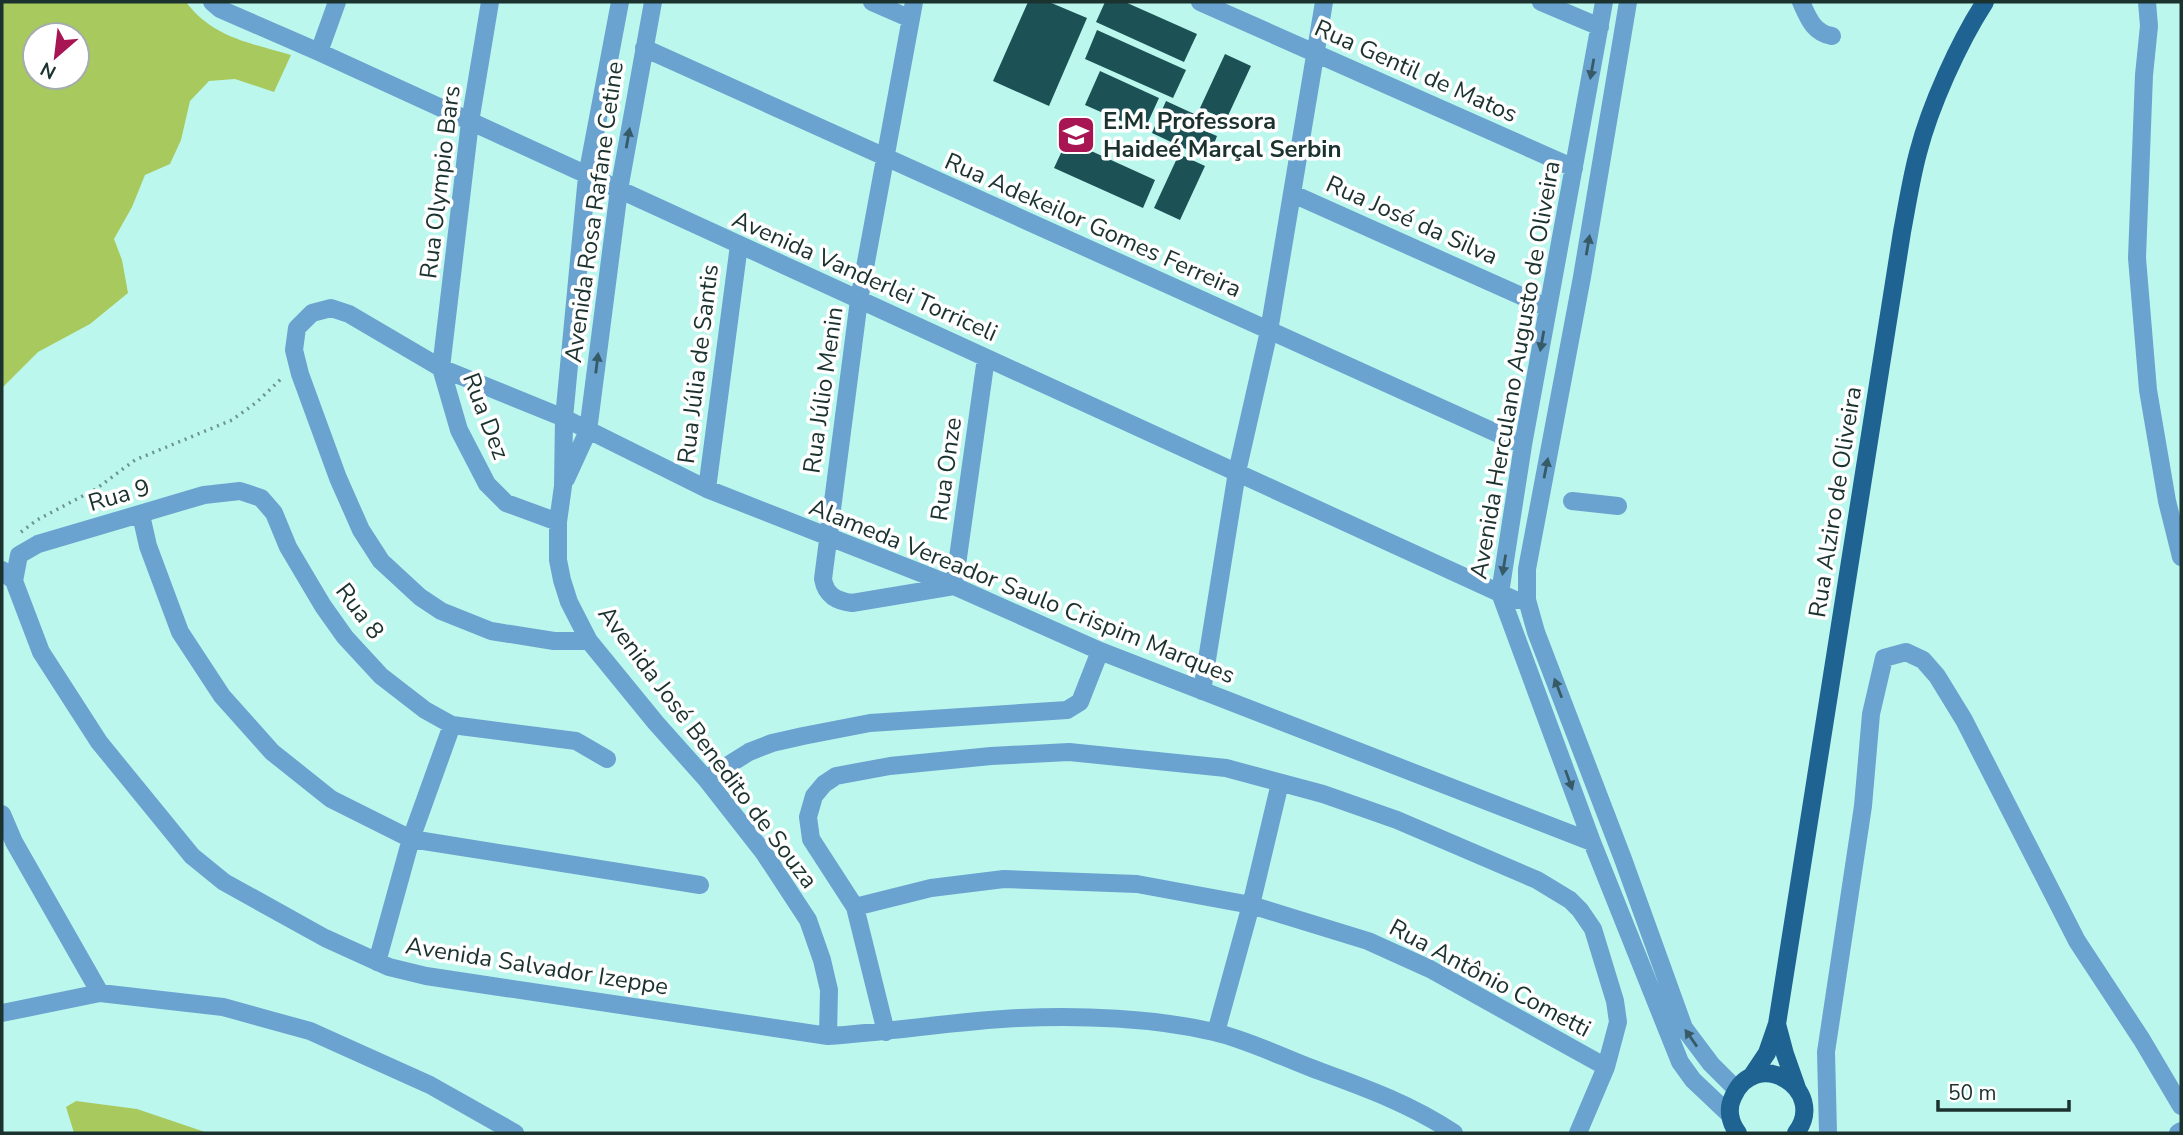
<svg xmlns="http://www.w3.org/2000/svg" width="2183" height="1135" font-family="'Nunito Sans',sans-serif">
<rect width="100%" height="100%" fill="#bcf7ed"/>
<!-- forest -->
<path fill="#a8c95e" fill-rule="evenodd" d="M 2,2 L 186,2 C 213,38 251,43 291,55 L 274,92 L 235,79 L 209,81 L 190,101 L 181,140 L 170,164 L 145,175 L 132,207 L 114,239 L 122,260 L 128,293 L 90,324 L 38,352 L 2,388 ZM 35,35 L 77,35 L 77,77 L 35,77 Z
M 76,1101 L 137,1109 L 208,1133 L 74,1133 L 66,1107 Z"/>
<!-- building -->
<path fill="#1c5156" d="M 1028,2 L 1049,2 L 1087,18 L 1049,106 L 993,81 Z
M 1105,2 L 1125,2 L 1197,34 L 1184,62 L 1096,22 Z
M 1097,30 L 1186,70 L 1173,98 L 1085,59 Z
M 1225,54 L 1251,66 L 1226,120 L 1200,108 Z
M 1100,71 L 1159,98 L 1144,131 L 1085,105 Z
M 1166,101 L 1203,118 L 1198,128 L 1217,136 L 1212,149 L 1193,140 L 1188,150 L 1152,133 Z
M 1067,140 L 1155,180 L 1143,208 L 1054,168 Z
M 1179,154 L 1205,166 L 1180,220 L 1154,208 Z"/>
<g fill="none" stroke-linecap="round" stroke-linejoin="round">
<!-- path -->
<path stroke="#6c958e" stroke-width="3.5" stroke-dasharray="2 5" stroke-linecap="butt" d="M 21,532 L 37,520 L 96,489 L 135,460 L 232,420 L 257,402 L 283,377"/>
<!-- minor -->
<path stroke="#6aa3d0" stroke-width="18" d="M 212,2 L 220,9 L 319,52 L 1515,600 L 1527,600
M 490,2 L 470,122 L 441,368 L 459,430 L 487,484 L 506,503 L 558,522
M 620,2 L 587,176 L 564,418 L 563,486 L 558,522 L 558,560 L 562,580 L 569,602 L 589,641 L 656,723 L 706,779 L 764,853 L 808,920 L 822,960 L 829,990 L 828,1036
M 872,2 L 911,19
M 914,2 L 859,300 L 823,579 C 826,596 837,601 852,603 L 954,586 L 986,358
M 1200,2 L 1574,168
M 1541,2 L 1600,27
M 1604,2 L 1523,445 L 1500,593 L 1592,842 L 1680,1062 L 1693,1080 L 1730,1115
M 1628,2 L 1582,277 L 1527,569 L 1527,600 L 1536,632 L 1623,859 L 1684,1028 L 1711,1064 L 1736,1089
M 1801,2 C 1808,17 1813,33 1832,36
M 2147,2 L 2149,26 L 2144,75 L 2137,258 L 2148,390 L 2167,501 L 2181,557
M 644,48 L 1523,445
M 319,52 L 337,2
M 1293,194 L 1548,308
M 566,479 L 588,431 L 619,190 L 653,2
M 707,489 L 739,245
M 1572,501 L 1618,506
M 141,515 L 148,546 L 180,632 L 222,696 L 272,752 L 331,799 L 411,839 L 700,885
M 2,570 L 14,581 L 41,652 L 99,742 L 192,856 L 224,882 L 325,938 L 389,967 L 426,976 L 828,1036 C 892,1032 955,1021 1019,1018 C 1080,1015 1154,1018 1214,1032 C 1248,1040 1282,1057 1314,1069 C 1363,1087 1411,1104 1454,1133
M 14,581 L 19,555 L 38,544 L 204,495 L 240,491 L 261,498 L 274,513 L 288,547 L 323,606 L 345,637 L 381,676 L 425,710 L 452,725 L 576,741 L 607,759
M 589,641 L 554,641 L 491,631 L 441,611 L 420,597 L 381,561 L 361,530 L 338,478 L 300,374 L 294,350 L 297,328 L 312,313 L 331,308 L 349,314 L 441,368 L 564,418 L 707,489 L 954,586 L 1100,651 L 1592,842
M 1202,691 L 1237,472 L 1269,331 L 1324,2
M 706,779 L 749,752 L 772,743 L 803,736 L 870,723 L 1067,710 L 1080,702 L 1100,651
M 2,814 L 14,842 L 100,993
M 855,907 L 931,888 L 1004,879 L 1137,884 L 1251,905 L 1368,941 L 1430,969 L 1606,1067
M 377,962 L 411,839 L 452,725
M 2,1013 L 100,993 L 223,1007 L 310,1031 L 430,1085 L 515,1133
M 886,1032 L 855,907 L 811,839 L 808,817 L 814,796 L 824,784 L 836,776 L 890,766 L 991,756 L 1069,752 L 1226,768 L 1323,794 L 1397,820 L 1537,880 L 1570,900 L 1580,910 L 1593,929 L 1615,1001 L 1618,1022 L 1606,1067 L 1578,1133
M 1216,1032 L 1251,905 L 1280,783
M 1828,1133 L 1826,1052 L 1863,806 L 1871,714 L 1884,658 L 1906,652 L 1923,660 L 1937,676 L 1964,720 L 2077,941 L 2142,1040 L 2181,1106
M 2178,1133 L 2181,1131"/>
<!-- major -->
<path stroke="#1e6392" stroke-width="18" d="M 1777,1024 L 1785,1054 L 1797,1088
M 1751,1077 L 1767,1053 L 1777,1024 L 1902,232 C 1907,206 1911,179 1918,153 C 1930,106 1959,42 1985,2
M 1738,1133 C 1730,1123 1727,1109 1733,1097 C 1755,1045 1829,1089 1796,1133"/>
</g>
<!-- one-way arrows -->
<defs><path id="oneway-solid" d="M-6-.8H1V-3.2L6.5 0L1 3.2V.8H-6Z" transform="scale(1.75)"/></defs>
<g fill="#375a67">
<use href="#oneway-solid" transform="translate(1592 69) rotate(100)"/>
<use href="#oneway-solid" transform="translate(628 138) rotate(-80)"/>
<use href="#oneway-solid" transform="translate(1588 245) rotate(-80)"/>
<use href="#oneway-solid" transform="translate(1542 341) rotate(100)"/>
<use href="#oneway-solid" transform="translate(597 363) rotate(-83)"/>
<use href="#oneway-solid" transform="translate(1546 468) rotate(-79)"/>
<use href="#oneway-solid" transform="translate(1504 565) rotate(99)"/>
<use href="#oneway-solid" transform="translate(1558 688) rotate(-111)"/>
<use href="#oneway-solid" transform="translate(1569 780) rotate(70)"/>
<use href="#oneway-solid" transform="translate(1691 1038) rotate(-125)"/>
</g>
<!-- icons -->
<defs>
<g id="school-square" transform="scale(2.0125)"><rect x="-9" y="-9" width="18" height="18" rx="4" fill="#a71552" stroke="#fff"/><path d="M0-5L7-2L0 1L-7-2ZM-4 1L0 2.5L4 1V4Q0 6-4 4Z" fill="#fff"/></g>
</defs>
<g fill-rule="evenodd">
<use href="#school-square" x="1076" y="135"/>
</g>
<g text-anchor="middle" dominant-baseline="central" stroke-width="7" stroke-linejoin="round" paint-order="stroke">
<!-- street labels -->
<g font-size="24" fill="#1b322f" stroke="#fff">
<text transform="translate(1416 71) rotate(24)">Rua Gentil de Matos</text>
<text transform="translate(440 182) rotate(-83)">Rua Olympio Bars</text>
<text transform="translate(594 212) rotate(-82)">Avenida Rosa Rafane Cetine</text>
<text transform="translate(1412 220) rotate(24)">Rua José da Silva</text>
<text transform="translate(1093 225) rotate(24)">Rua Adekeilor Gomes Ferreira</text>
<text transform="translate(865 276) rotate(24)">Avenida Vanderlei Torriceli</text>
<text transform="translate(698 364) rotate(-83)">Rua Júlia de Santis</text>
<text transform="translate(1515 370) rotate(-80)">Avenida Herculano Augusto de Oliveira</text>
<text transform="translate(823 390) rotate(-82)">Rua Júlio Menin</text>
<text transform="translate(486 416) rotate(69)">Rua Dez</text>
<text transform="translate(946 469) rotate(-82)">Rua Onze</text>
<text transform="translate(119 495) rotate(-16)">Rua 9</text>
<text transform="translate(1835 502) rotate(-81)">Rua Alziro de Oliveira</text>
<text transform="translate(1022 591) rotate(22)">Alameda Vereador Saulo Crispim Marques</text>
<text transform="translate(360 611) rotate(53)">Rua 8</text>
<text transform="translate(708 747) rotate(53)">Avenida José Benedito de Souza</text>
<text transform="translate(537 966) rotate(9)">Avenida Salvador Izeppe</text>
<text transform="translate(1490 978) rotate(28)">Rua Antônio Cometti</text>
</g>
<!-- poi labels -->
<g font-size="24" font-weight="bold" fill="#1b322f" stroke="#fff" text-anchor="start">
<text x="1103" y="121">E.M. Professora<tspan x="1103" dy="28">Haideé Marçal Serbin</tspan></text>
</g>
</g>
<!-- border -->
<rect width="2183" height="1135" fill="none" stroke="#1b322f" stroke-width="7"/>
<!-- north arrow -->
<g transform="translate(56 56) rotate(208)"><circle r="33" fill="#ffffff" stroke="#a4adac" stroke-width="2"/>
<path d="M0-5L12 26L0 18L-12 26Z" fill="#a71552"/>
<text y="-10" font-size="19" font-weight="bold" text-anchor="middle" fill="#1b322f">N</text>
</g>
<!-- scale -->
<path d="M1938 1100v10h131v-10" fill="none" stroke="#1b322f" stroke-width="3.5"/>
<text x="1948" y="1100" font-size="21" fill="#1b322f" stroke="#ffffff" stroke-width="5" paint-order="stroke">50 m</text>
</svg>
